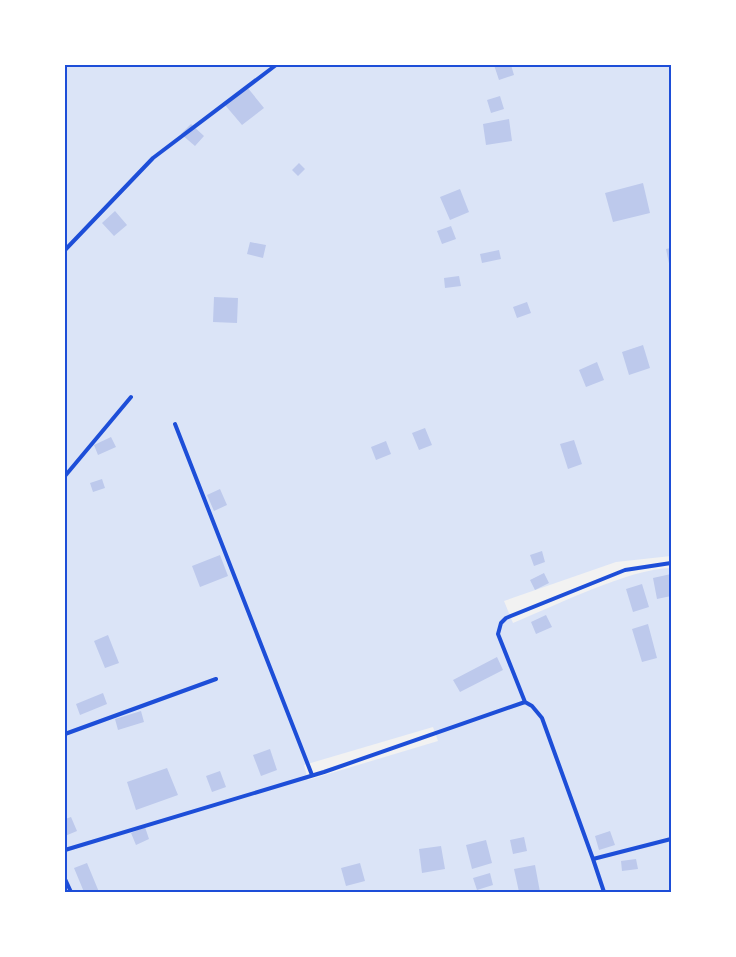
<svg xmlns="http://www.w3.org/2000/svg" width="736" height="957" font-family="'DM Sans',sans-serif">
<rect width="100%" height="100%" fill="#f2f2f2"/>
<!-- green -->
<path fill="#dbe4f7" fill-rule="evenodd" d="M 65,65 L 671,65 L 671,556 L 616,562 L 504,601 L 513,623 C 552,607 631,568 671,568 L 671,892 L 65,892 ZM 433,727 L 438,741 L 308,780 L 304,765 Z"/>
<!-- building -->
<path fill="#bdc9ec" d="M 494,65 L 511,65 L 514,75 L 499,80 Z
M 247,87 L 264,108 L 242,125 L 225,105 Z
M 500,96 L 504,109 L 491,113 L 487,100 Z
M 509,119 L 512,141 L 486,145 L 483,124 Z
M 191,124 L 204,136 L 195,146 L 181,134 Z
M 299,163 L 305,169 L 298,176 L 292,170 Z
M 643,183 L 650,213 L 613,222 L 605,193 Z
M 460,189 L 469,212 L 450,220 L 440,197 Z
M 115,211 L 127,225 L 114,236 L 102,223 Z
M 451,226 L 456,239 L 442,244 L 437,231 Z
M 250,242 L 266,245 L 263,258 L 247,254 Z
M 671,248 L 671,268 L 670,268 L 666,249 Z
M 499,250 L 501,259 L 482,263 L 480,254 Z
M 459,276 L 461,286 L 445,288 L 444,278 Z
M 214,297 L 238,298 L 237,323 L 213,322 Z
M 527,302 L 531,313 L 517,318 L 513,307 Z
M 643,345 L 650,368 L 629,375 L 622,352 Z
M 597,362 L 604,380 L 586,387 L 579,370 Z
M 425,428 L 432,445 L 419,450 L 412,433 Z
M 111,437 L 116,447 L 98,455 L 94,445 Z
M 574,440 L 582,464 L 568,469 L 560,444 Z
M 386,441 L 391,454 L 376,460 L 371,447 Z
M 102,479 L 105,488 L 93,492 L 90,483 Z
M 220,489 L 227,505 L 214,511 L 207,495 Z
M 542,551 L 545,562 L 534,566 L 530,555 Z
M 220,555 L 228,576 L 200,587 L 192,566 Z
M 544,573 L 549,583 L 535,590 L 530,580 Z
M 671,574 L 671,596 L 657,599 L 653,578 Z
M 642,584 L 649,607 L 633,612 L 626,589 Z
M 546,615 L 552,627 L 536,634 L 531,622 Z
M 648,624 L 657,658 L 642,662 L 632,629 Z
M 108,635 L 119,663 L 105,668 L 94,641 Z
M 497,657 L 503,670 L 460,692 L 453,680 Z
M 103,693 L 107,704 L 80,715 L 76,704 Z
M 141,711 L 144,722 L 118,730 L 115,719 Z
M 270,749 L 277,770 L 261,776 L 253,755 Z
M 167,768 L 178,795 L 136,810 L 127,782 Z
M 220,771 L 226,787 L 212,792 L 206,776 Z
M 71,817 L 77,831 L 65,836 L 65,819 Z
M 145,827 L 149,839 L 136,845 L 131,833 Z
M 610,831 L 615,845 L 599,850 L 595,836 Z
M 524,837 L 527,851 L 513,854 L 510,840 Z
M 486,840 L 492,863 L 472,869 L 466,845 Z
M 441,846 L 445,869 L 422,873 L 419,849 Z
M 636,859 L 638,869 L 622,871 L 621,861 Z
M 87,863 L 99,892 L 84,892 L 74,868 Z
M 360,863 L 365,881 L 346,886 L 341,868 Z
M 535,865 L 540,892 L 519,892 L 514,869 Z
M 490,873 L 493,885 L 477,890 L 473,878 Z"/>
<g fill="none" stroke-linecap="round" stroke-linejoin="round">
<!-- service -->
<path stroke="#1d4ed8" stroke-width="4" d="M 65,250 L 153,158 L 276,65
M 175,424 L 312,775
M 65,476 L 131,397
M 525,702 L 498,634 L 501,623 L 506,618 L 625,570 L 671,563
M 65,734 L 216,679
M 65,850 L 324,772 L 525,702 L 532,706 L 542,718 L 593,859 L 671,839
M 593,859 L 604,892
M 65,879 L 71,892"/>
</g>
<!-- border -->
<rect width="736" height="957" fill="none" stroke="#ffffff" stroke-width="132"/>
<rect x="66" y="66" width="604" height="825" fill="none" stroke="#1d4ed8" stroke-width="2"/>
</svg>
